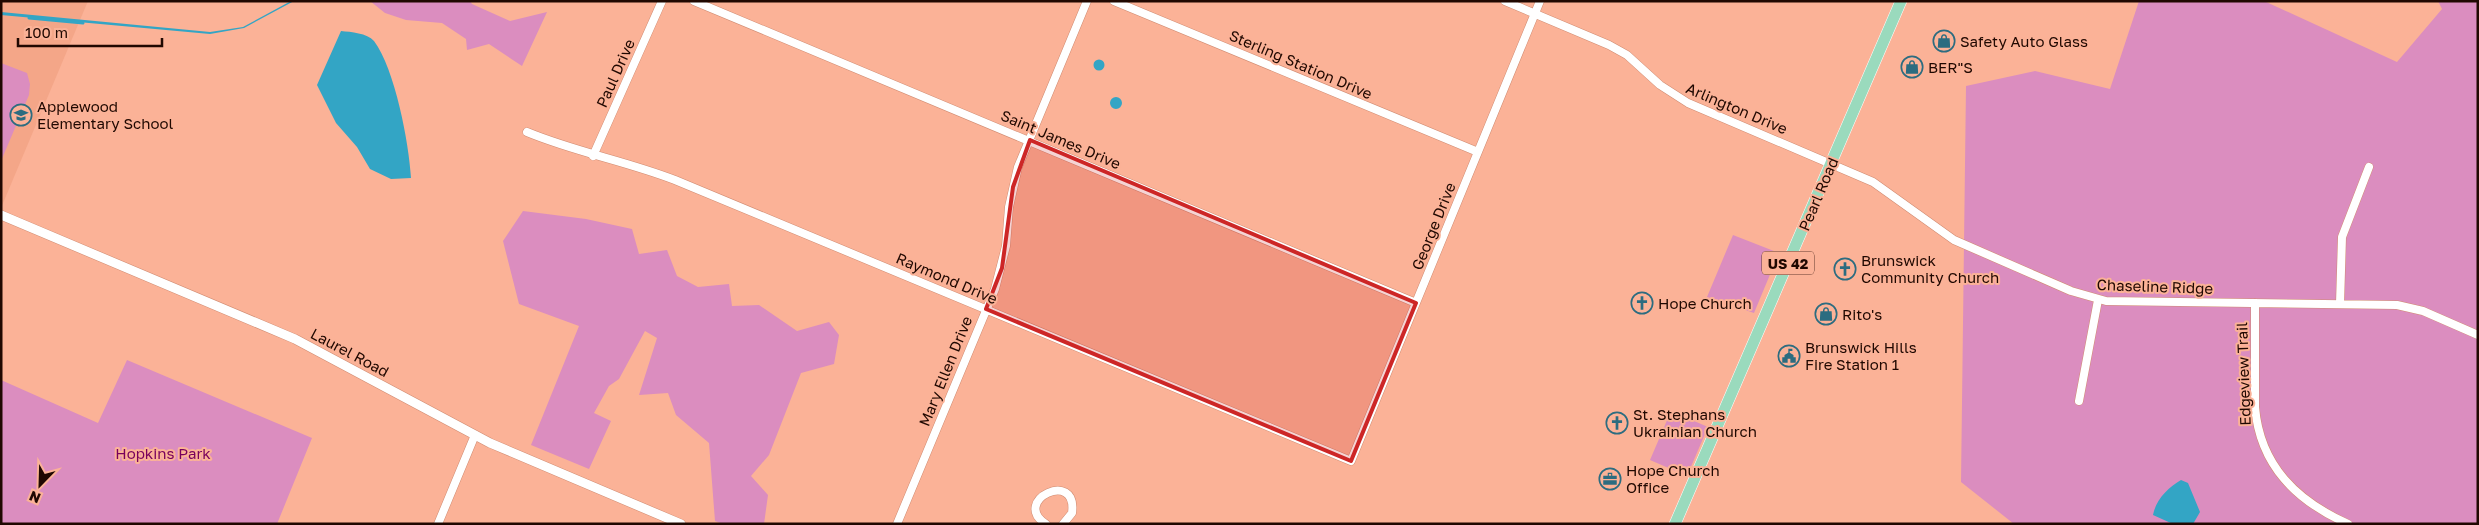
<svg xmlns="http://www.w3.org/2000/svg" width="2479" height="525" font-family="'Golos Text',sans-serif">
<rect width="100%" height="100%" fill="#fbb297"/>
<!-- built -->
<path fill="#f4a688" d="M 1,1 L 88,1 L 1,208 Z"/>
<!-- green -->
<path fill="#db8dbf" d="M 370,1 L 470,1 L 472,4 L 510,21 L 547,12 L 522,66 L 489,44 L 467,50 L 466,39 L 442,23 L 406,20 L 385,13 Z
M 2139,1 L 2264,1 L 2397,62 L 2442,9 L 2438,1 L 2478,1 L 2478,524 L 2014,524 L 1961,482 L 1966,86 L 2035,71 L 2110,89 Z
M 1,63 L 27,73 L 30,84 L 29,95 L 1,161 Z
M 523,211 L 586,219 L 632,229 L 639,254 L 667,250 L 677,276 L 698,287 L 729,284 L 732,306 L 759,305 L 797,331 L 829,322 L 839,335 L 834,364 L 801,373 L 769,455 L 751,476 L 768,495 L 764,524 L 723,524 L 715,521 L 709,443 L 676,415 L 668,393 L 639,395 L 657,338 L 645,331 L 619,379 L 609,386 L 594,413 L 611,421 L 589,469 L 531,445 L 579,326 L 519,304 L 503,241 Z
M 1733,235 L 1779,253 L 1754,313 L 1707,297 Z
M 127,360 L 312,438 L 277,524 L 1,524 L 1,380 L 98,423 Z
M 1671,411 L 1708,427 L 1687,476 L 1650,460 Z"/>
<!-- water -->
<path fill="#33a5c5" d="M 291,1 L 294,1 L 244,28 L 210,34 L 1,15 L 1,12 L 210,32 L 243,27 Z
M 341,31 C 351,32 367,33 374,41 C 395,69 409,143 411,178 L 391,179 L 370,169 L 357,147 L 336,123 L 317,85 Z
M1093.5 65a5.5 5.5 0 1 1 11 0a5.5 5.5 0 1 1-11 0Z
M1110 103a6 6 0 1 1 12 0a6 6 0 1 1-12 0Z
M 2181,480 L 2188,483 L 2200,512 L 2193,524 L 2173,524 L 2153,515 C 2156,499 2168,488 2181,480 Z"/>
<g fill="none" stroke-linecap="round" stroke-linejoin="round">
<!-- stream -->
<path stroke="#33a5c5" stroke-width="3" d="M 29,18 L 83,23"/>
<!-- minor casing -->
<g stroke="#d08b71" stroke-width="9">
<path id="minor" d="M 694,1 L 1416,303
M 1114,1 L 1478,152
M 1505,1 L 1609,45 L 1627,55 L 1660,85 L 1688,103 L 1873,182 L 1954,240 L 2071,291 L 2106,301 L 2397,305 L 2423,311 L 2478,335
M 527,132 C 575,152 626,161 675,180 L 1351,461 L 1540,1
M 593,156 L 662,1
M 2255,303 L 2255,407 C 2260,466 2297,501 2348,524
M 2340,304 L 2342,237 L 2369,167
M 2079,401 L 2098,300
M 438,524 L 475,435
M 897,524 L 995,289 L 1006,246 L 1009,207 L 1018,167 L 1087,1
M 1046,524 C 1010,501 1078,468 1072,513 L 1063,524"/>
</g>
<!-- tertiary casing -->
<g stroke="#d08b71" stroke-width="10">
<path id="tertiary" d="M 1,215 L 295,339 L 490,443 L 681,524"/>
</g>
<!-- primary casing -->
<g stroke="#fff" stroke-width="12">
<path id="primary" d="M 1675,524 L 1901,1"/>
</g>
<!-- minor -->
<use href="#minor" stroke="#fff" stroke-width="8"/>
<!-- tertiary -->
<use href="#tertiary" stroke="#fff" stroke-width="9"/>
<!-- primary -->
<use href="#primary" stroke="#9adabd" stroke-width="11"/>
</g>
<!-- marked area -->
<path fill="#cd2626" fill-opacity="0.2" stroke="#cd2626" stroke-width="4" stroke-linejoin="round" d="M 1030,140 L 1416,303 L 1351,461 L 986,309 L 1002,268 L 1013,187 Z"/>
<!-- icons -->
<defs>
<g id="shop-ring" transform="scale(1.125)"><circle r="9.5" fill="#fbb297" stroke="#2c6c80" stroke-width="1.5"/><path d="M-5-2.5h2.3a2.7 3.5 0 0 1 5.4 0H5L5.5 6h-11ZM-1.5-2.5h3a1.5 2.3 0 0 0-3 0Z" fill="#2c6c80"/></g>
<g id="school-ring" transform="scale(1.125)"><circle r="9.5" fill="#fbb297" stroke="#2c6c80" stroke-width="1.5"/><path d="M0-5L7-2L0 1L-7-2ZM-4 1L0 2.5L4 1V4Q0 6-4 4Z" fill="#2c6c80"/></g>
<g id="church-ring" transform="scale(1.125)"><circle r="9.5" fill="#fbb297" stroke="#2c6c80" stroke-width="1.5"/><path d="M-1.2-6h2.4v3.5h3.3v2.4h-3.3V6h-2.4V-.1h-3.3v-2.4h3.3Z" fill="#2c6c80"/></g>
<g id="civic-ring" transform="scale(1.125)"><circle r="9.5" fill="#fbb297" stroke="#2c6c80" stroke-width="1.5"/><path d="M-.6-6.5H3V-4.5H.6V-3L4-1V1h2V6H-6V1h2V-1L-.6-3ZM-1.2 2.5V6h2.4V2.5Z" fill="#2c6c80"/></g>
<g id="office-ring" transform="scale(1.125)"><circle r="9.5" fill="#fbb297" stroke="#2c6c80" stroke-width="1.5"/><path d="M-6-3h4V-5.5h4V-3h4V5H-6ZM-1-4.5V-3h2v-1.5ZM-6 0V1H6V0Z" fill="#2c6c80"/></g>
</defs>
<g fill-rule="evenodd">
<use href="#shop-ring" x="1944" y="41"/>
<use href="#shop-ring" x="1912" y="67"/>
<use href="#school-ring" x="21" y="115"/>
<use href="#church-ring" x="1845" y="269"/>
<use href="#church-ring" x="1642" y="303"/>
<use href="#shop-ring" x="1826" y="314"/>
<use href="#civic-ring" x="1789" y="356"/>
<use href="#church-ring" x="1617" y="423"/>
<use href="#office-ring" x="1610" y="479"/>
</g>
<g text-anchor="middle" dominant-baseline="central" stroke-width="4" stroke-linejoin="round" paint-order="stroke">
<!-- shield labels -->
<rect fill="#fbb297" stroke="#623b2e" stroke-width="1" x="1762" y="251.5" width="52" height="23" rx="4"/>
<g font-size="14" font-weight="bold" fill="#200801">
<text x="1788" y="263">US 42</text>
</g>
<!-- poi labels -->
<g font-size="15" fill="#200801" stroke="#fbb297" text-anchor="start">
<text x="1960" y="41">Safety Auto Glass</text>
<text x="1928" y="67">BER"S</text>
<text x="37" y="106">Applewood<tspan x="37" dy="17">Elementary School</tspan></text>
<text x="1861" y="260">Brunswick<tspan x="1861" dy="17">Community Church</tspan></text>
<text x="1658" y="303">Hope Church</text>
<text x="1842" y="314">Rito's</text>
<text x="1805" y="347">Brunswick Hills<tspan x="1805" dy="17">Fire Station 1</tspan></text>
<text x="1633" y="414">St. Stephans<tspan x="1633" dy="17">Ukrainian Church</tspan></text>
<text x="1626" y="470">Hope Church<tspan x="1626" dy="17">Office</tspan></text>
</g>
<!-- street labels -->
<g font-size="15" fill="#200801" stroke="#fbb297">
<text transform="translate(1301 64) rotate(23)">Sterling Station Drive</text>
<text transform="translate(615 73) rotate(-66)">Paul Drive</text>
<text transform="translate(1737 108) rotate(23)">Arlington Drive</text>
<text transform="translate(1061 139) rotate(23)">Saint James Drive</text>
<text transform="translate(1818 194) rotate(-67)">Pearl Road</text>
<text transform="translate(1433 226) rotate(-68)">George Drive</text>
<text transform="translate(947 278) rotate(23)">Raymond Drive</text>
<text transform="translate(2155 286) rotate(2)">Chaseline Ridge</text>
<text transform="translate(350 352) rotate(28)">Laurel Road</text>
<text transform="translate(945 371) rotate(-68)">Mary Ellen Drive</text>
<text transform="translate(2243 374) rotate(-92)">Edgeview Trail</text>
</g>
<!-- park labels -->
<g font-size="15" fill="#78005d" stroke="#fbb297">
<text x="163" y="453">Hopkins Park</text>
</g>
</g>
<!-- border -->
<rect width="2479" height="525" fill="none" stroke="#200801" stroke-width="5"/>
<!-- north arrow -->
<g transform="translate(40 485) rotate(203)" stroke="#fbb297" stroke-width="4" paint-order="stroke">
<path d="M0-4L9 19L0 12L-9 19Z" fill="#200801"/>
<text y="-8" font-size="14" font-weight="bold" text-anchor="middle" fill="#200801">N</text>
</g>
<!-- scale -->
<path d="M18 38v8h144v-8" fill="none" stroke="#200801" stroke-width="2.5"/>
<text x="25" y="38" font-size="15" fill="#200801" stroke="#fbb297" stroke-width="4" paint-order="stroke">100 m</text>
</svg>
